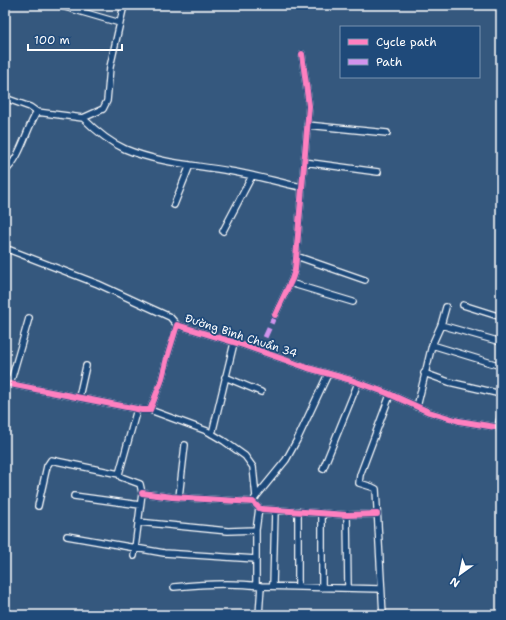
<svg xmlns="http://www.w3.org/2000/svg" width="506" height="620" font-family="'Shantell Sans',sans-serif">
<rect width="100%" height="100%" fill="#35587e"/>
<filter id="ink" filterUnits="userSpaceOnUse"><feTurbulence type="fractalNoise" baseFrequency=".025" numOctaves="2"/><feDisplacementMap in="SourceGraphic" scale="8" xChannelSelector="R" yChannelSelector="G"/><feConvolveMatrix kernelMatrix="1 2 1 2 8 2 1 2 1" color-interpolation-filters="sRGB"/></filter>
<g filter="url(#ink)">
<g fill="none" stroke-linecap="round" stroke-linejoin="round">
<!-- minor casing -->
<g stroke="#fff" stroke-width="8">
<path id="minor" d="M 58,5 L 120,23
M 5,98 L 30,107 L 37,112 C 26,129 21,158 5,171
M 37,112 L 83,118 L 103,109 L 107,101 L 110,67 L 124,5
M 83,118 C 95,130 109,142 125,149 C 158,163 195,165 229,171 C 254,175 277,182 301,187
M 307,125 L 387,133
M 304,162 L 378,172
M 174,205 L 190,165
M 223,231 L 252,176
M 10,250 L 98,284 L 170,317 L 177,325
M 296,256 L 365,280
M 290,283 L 353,302
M 463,305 L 501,317
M 275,315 L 292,279 L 295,270 L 309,106 L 302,54
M 441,325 L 501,342
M 432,345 L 501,366
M 424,373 L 449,382 L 501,394
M 225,377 L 261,392
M 5,383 L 142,410 L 150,410 L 161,382 L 167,358 L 177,325 L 243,345 L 308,368 L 351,380 L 387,393 L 429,412 L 459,421 L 501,428
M 10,384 L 29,318
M 79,397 L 86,366
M 417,407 L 432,345 L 441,325 L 446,307
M 150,410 L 207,431 L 224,441 L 245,456 L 253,467 L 256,497
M 498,427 L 501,414
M 212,434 L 234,343
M 323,469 L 358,383
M 142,493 L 172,497 L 253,502 L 259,508 L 262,509 L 347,515 L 377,514
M 74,496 L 140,505
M 179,497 L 185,445
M 255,498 L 286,460 L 297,440 L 328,374
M 38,506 L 47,466 L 51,460 L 119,474
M 322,513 L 322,588
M 347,515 L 348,588
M 138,522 L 228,531 L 256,530
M 67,536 L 164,553 L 256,559
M 134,556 L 142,493 L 140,484 L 121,477 L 119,474 L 137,409
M 256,585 L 256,530 L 259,508
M 273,586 L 275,510
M 174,587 C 202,584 232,582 261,586 L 381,589
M 298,587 L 298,511
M 259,615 L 261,586
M 383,615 L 376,489 L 372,487 L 359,483 L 360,475 L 390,395"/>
</g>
<!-- minor -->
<use href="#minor" stroke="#1f4a7a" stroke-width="5.5"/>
<!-- quiet -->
<path stroke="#d193ec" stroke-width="5" stroke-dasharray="10 5" stroke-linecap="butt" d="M 259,351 L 275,315"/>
<!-- cycleway casing -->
<g stroke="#1f4a7a" stroke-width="8">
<path id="cycleway" d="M 275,315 L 292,279 L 295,270 L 309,106 L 302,54
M 5,383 L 142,410 L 150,410 L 161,382 L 167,358 L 177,325 L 243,345 L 308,368 L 351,380 L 387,393 L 429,412 L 459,421 L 501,428
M 142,493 L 172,497 L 253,502 L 259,508 L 262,509 L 347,515 L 377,514"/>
</g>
<!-- cycleway -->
<use href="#cycleway" stroke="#ff80c0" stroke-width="6"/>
</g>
</g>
<g text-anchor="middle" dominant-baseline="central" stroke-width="3.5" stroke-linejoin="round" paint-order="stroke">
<!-- street labels -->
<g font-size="11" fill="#fff" stroke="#1f4a7a">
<text transform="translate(241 336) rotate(18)">Đường Bình Chuẩn 34</text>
</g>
</g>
<!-- margin -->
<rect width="506" height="620" fill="none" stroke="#1f4a7a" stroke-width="20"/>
<rect x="10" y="10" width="486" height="600" fill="none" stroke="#fff" stroke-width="1.5" filter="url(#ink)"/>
<!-- legend -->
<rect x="340" y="26" width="140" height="52" fill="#1f4a7a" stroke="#7992af"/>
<rect x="348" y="39" width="20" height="6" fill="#ff80c0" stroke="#7992af"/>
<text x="376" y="46" font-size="12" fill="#ffffff">Cycle path</text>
<rect x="348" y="59" width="20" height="6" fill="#d193ec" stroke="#7992af"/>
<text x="376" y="66" font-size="12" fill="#ffffff">Path</text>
<!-- north arrow -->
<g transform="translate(460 574) rotate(213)" stroke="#1f4a7a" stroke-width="3" paint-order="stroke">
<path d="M0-3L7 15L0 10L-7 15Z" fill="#ffffff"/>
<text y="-6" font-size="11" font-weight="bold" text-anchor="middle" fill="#ffffff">N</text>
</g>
<!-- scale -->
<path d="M28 44v6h94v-6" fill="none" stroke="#ffffff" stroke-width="2"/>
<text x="34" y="44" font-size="12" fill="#ffffff" stroke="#1f4a7a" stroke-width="3" paint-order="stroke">100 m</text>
</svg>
